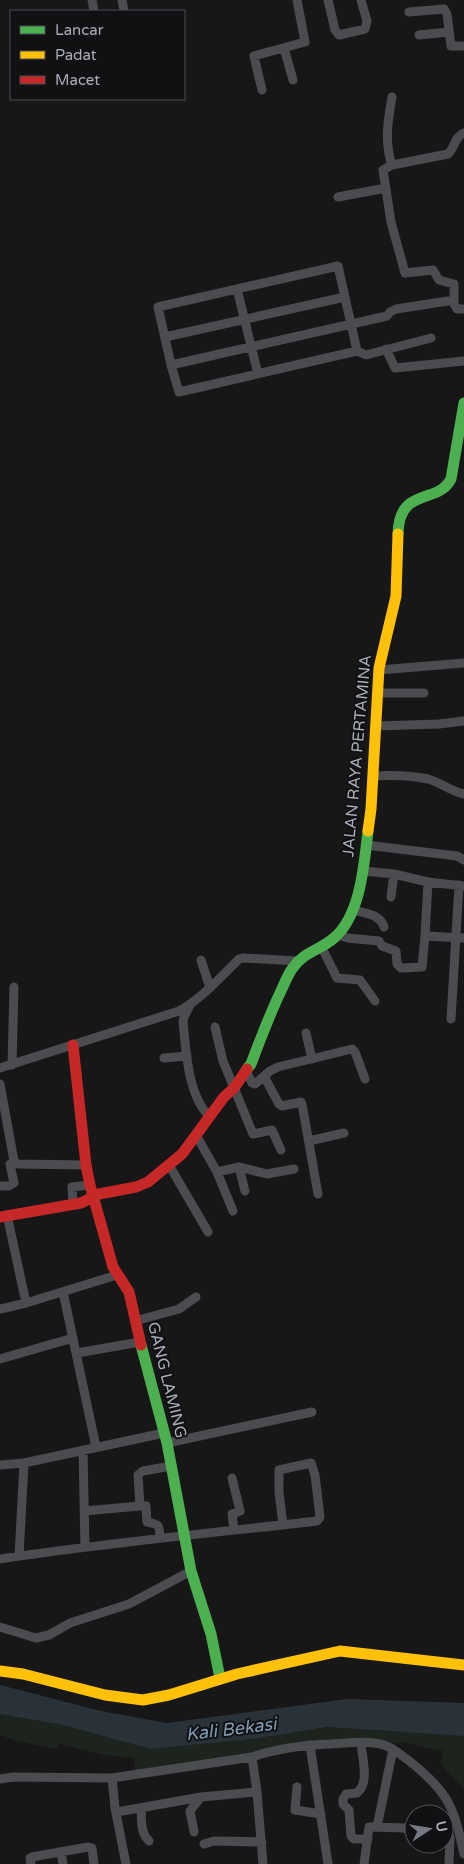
<svg xmlns="http://www.w3.org/2000/svg" width="464" height="1864" font-family="'Varela Round',sans-serif">
<rect width="100%" height="100%" fill="#171717"/>
<!-- green -->
<path fill="#1d241e" d="M 0,1714 L 63,1725 L 151,1749 L 252,1739 L 327,1727 L 464,1736 L 464,1789 L 440,1763 L 443,1751 L 401,1742 L 382,1745 L 339,1744 L 134,1775 L 135,1758 L 105,1755 L 59,1744 L 57,1749 L 17,1741 L 0,1735 Z"/>
<!-- water -->
<path fill="#2a3239" d="M 0,1685 L 101,1711 L 167,1723 L 347,1699 L 464,1703 L 464,1736 L 327,1727 L 252,1739 L 151,1749 L 63,1725 L 0,1714 Z"/>
<g fill="none" stroke-linecap="round" stroke-linejoin="round">
<!-- street -->
<path stroke="#4b4c50" stroke-width="9" d="M 92,0 L 94,11
M 122,0 L 124,11
M 328,0 L 335,30 L 339,35 L 365,29 L 367,21 L 361,0
M 409,12 L 444,9 L 447,14 L 451,46 L 464,46
M 419,35 L 449,32
M 284,48 L 293,80
M 262,90 L 254,56 L 305,42 L 297,0
M 392,97 C 388,120 384,142 392,165
M 464,133 C 454,137 455,148 448,154 L 392,165 L 383,170 L 391,222 L 405,273 L 433,270 L 439,280 L 454,284 L 454,304 L 457,309 L 464,309
M 338,197 L 386,188
M 237,289 L 258,374
M 165,337 L 345,297
M 386,349 L 395,368 L 464,361
M 357,351 L 338,266 L 158,307 L 171,365 L 179,392 L 357,351 L 366,355 L 431,338
M 171,365 L 387,316 L 390,312 L 396,309 L 448,301
M 379,670 L 464,663
M 379,693 L 424,693
M 377,726 L 439,724 L 464,721
M 373,776 C 391,775 410,775 428,779 C 441,783 451,791 464,794
M 366,845 L 457,856 L 464,860
M 363,871 L 394,874 L 428,882 L 464,886
M 391,897 L 394,874
M 353,910 C 365,913 380,914 384,927
M 337,935 L 348,938 L 379,941 L 382,946 L 396,951 L 397,964 L 401,968 L 422,967 L 425,936 L 464,938
M 425,936 L 428,882
M 321,946 L 337,978 L 360,980 L 375,1001
M 201,960 L 210,988
M 190,1005 L 184,1017 L 183,1022 C 186,1051 188,1097 210,1117
M 451,1019 L 459,885
M 215,1027 L 223,1061 L 253,1134 L 272,1130 L 281,1150
M 306,1033 L 312,1059
M 164,1058 L 187,1056
M 12,1065 L 14,987
M 0,1068 L 179,1011 C 202,998 220,978 239,959 L 243,958 L 297,961
M 246,1071 L 252,1083 L 255,1084 L 270,1071 L 278,1067 L 352,1049 L 355,1052 L 365,1079
M 264,1076 L 279,1104 L 282,1106 L 301,1102 L 302,1104 L 318,1194
M 0,1084 L 14,1161 L 18,1164 L 86,1165
M 196,1135 L 217,1172 L 233,1211
M 309,1141 L 344,1133
M 169,1165 L 208,1232
M 239,1167 L 245,1191
M 217,1172 L 239,1167 L 267,1174 L 294,1169
M 0,1186 L 9,1186 L 14,1183 L 10,1164 L 14,1161
M 73,1204 L 72,1187 L 90,1185
M 7,1215 L 26,1303
M 63,1292 L 96,1447
M 0,1309 L 26,1303 L 117,1275
M 135,1321 L 179,1309 L 196,1297
M 77,1353 L 140,1342
M 0,1359 L 73,1338
M 167,1443 L 312,1412
M 83,1450 L 85,1547
M 0,1465 L 24,1463 L 164,1433
M 232,1478 L 240,1511 L 232,1514 L 234,1529
M 84,1511 L 140,1506
M 160,1538 C 159,1524 160,1525 147,1522 L 146,1506 L 140,1506 L 138,1475 L 143,1471 L 171,1466
M 19,1556 L 24,1463
M 0,1559 C 105,1543 211,1533 317,1521 L 320,1517 L 315,1475 L 311,1463 L 279,1470 L 279,1492 L 283,1525
M 0,1627 L 36,1638 L 49,1635 L 70,1623 L 129,1604 L 191,1571
M 361,1743 C 362,1757 370,1783 357,1793 L 346,1794 L 343,1799 L 343,1804 L 349,1810 L 351,1836 L 354,1839 L 368,1839
M 310,1745 L 328,1864
M 252,1757 L 257,1792 L 263,1864
M 112,1778 L 115,1808 L 126,1864
M 0,1779 L 13,1777 L 112,1778 L 252,1757 C 278,1748 303,1745 331,1744 C 348,1743 368,1740 384,1745 C 395,1749 404,1757 413,1764 C 450,1794 454,1809 464,1854
M 297,1787 L 295,1810 L 321,1814
M 141,1809 C 142,1821 140,1832 149,1841
M 117,1812 L 201,1797 L 257,1792
M 377,1827 L 393,1749
M 194,1832 L 190,1811 L 201,1797
M 204,1844 L 214,1841 L 262,1842
M 61,1852 L 63,1864
M 31,1864 L 30,1858 L 32,1857 L 88,1847 L 92,1848 L 94,1864
M 364,1864 L 369,1827 L 405,1828 L 414,1834
M 449,1864 L 450,1837"/>
<!-- fast -->
<path stroke="#4caf50" stroke-width="11" d="M 398,534 C 399,486 438,505 451,479 L 464,403
M 247,1069 L 251,1064 C 260,1040 269,1016 280,993 C 284,985 287,976 292,969 C 304,951 319,951 334,938 C 361,915 364,864 368,831
M 141,1345 L 167,1443 L 191,1571 L 211,1634 L 220,1678"/>
<!-- slow -->
<path stroke="#ffc107" stroke-width="11" d="M 368,831 L 371,809 L 379,668 L 396,596 L 398,534
M 0,1671 L 23,1674 L 105,1695 L 143,1700 L 169,1695 L 237,1674 L 340,1651 L 464,1665"/>
<!-- jam -->
<path stroke="#c62828" stroke-width="11" d="M 73,1045 L 86,1165 L 90,1185 L 113,1267 L 129,1292 L 141,1345
M 0,1217 L 81,1203 L 99,1194 L 136,1187 L 148,1182 L 182,1154 L 224,1097 L 234,1088 L 247,1069"/>
</g>
<g text-anchor="middle" dominant-baseline="central" stroke-width="4" stroke-linejoin="round" paint-order="stroke">
<!-- street labels -->
<g font-size="16" fill="#a8adb8" stroke="#111113">
<text transform="translate(357 756) rotate(-85)">JALAN RAYA PERTAMINA</text>
<text transform="translate(167 1380) rotate(76)">GANG LAMING</text>
</g>
<!-- water labels -->
<g font-size="18" font-style="italic" fill="#7f9bb3" stroke="#111113">
<text transform="translate(231 1729) rotate(-7)">Kali Bekasi</text>
</g>
</g>
<!-- legend -->
<rect x="10" y="10" width="175" height="90" fill="#111113" stroke="#4d4f55"/>
<rect x="20" y="26" width="25" height="8" fill="#4caf50" stroke="#4d4f55"/>
<text x="55" y="35" font-size="15" fill="#a8adb8">Lancar</text>
<rect x="20" y="51" width="25" height="8" fill="#ffc107" stroke="#4d4f55"/>
<text x="55" y="60" font-size="15" fill="#a8adb8">Padat</text>
<rect x="20" y="76" width="25" height="8" fill="#c62828" stroke="#4d4f55"/>
<text x="55" y="85" font-size="15" fill="#a8adb8">Macet</text>
<!-- north arrow -->
<g transform="translate(429 1829) rotate(78)"><circle r="24" fill="#111113" stroke="#4d4f55"/>
<path d="M0-4L9 19L0 12L-9 19Z" fill="#757880"/>
<text y="-8" font-size="14" font-weight="bold" text-anchor="middle" fill="#a8adb8">U</text>
</g>
</svg>
